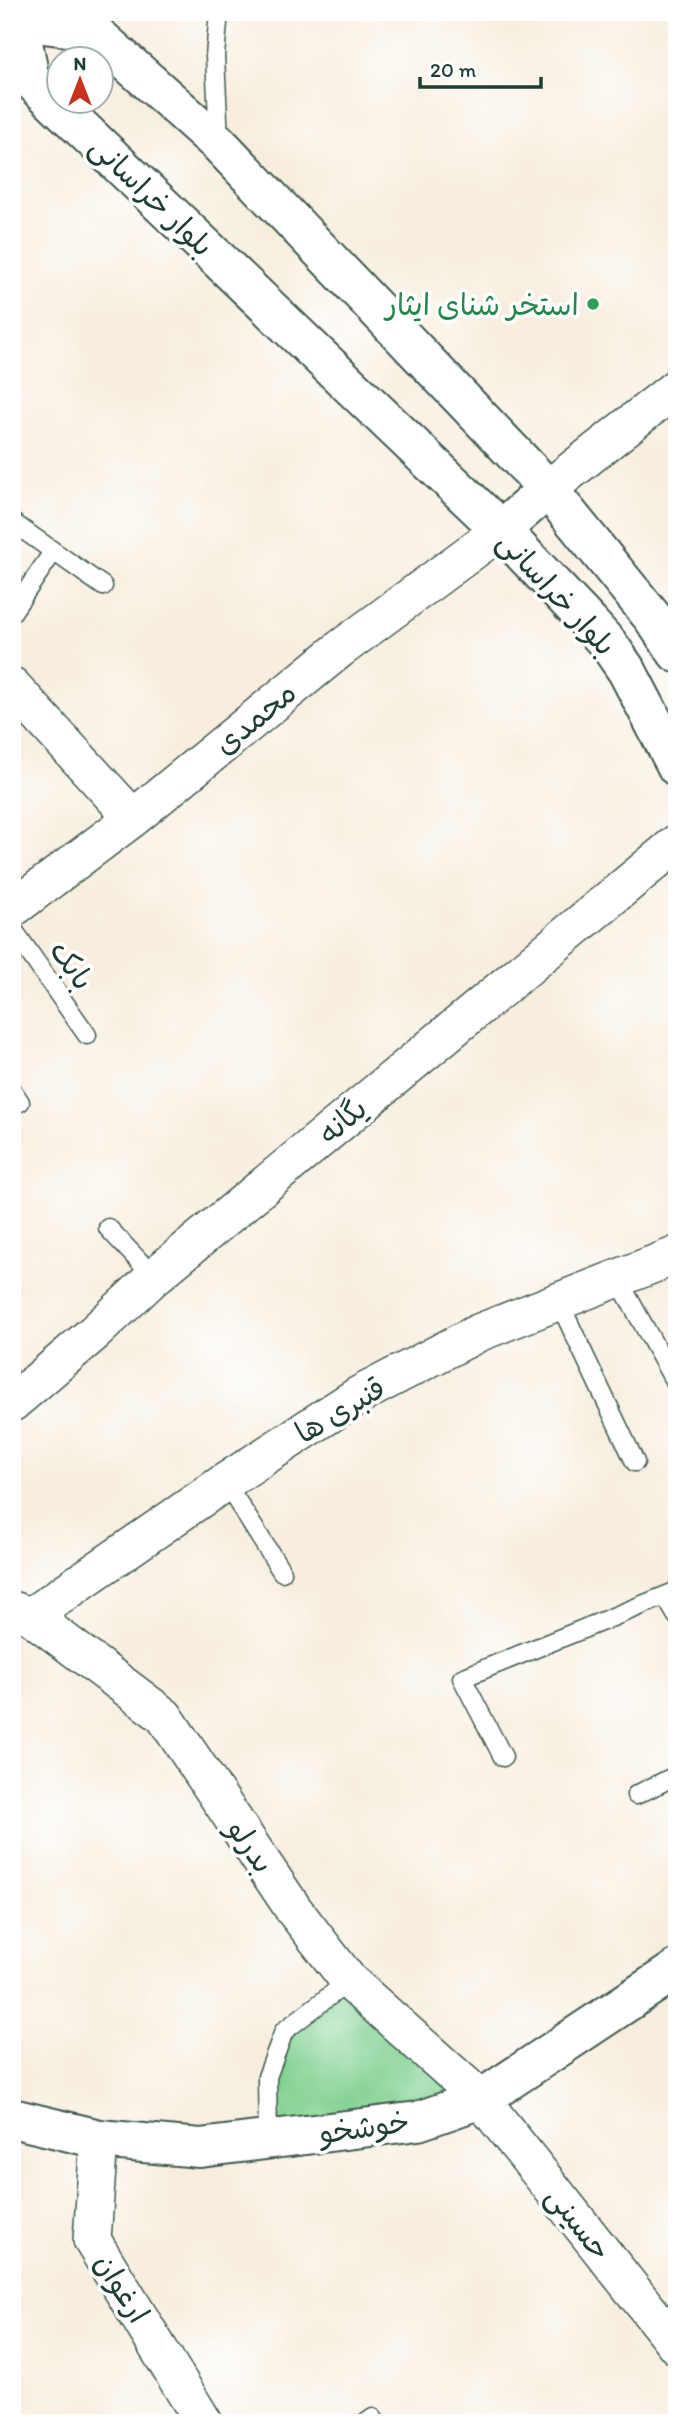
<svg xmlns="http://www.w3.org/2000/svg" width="689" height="2435" font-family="Itim,'Playpen Sans Arabic',sans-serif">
<rect width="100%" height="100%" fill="#fff"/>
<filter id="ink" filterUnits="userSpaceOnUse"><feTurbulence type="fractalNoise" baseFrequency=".0143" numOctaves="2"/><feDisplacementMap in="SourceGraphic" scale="14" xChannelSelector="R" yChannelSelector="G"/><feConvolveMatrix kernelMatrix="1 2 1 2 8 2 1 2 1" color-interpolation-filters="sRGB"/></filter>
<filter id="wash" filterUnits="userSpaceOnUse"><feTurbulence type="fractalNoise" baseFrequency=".00686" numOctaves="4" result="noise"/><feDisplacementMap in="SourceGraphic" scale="28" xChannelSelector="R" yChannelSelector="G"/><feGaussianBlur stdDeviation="1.57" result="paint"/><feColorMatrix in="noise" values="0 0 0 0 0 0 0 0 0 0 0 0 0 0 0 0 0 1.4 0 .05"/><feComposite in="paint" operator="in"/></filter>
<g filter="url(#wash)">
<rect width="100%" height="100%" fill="#f7eede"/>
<!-- green -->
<path fill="#80d090" stroke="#508662" stroke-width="2" d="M 349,1981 L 481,2099 L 268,2140 L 267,2077 L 284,2031 Z"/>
</g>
<g filter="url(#ink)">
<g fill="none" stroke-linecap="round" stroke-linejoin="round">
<!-- service casing -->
<g stroke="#3f584e" stroke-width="21">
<path id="service" d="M 219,12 L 215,56 L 219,141
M 12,522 L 103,586
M 12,612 L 53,552
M 12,928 L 87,1035
M 12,1090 L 20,1102
M 108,1228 L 154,1277
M 618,1279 L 677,1386
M 559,1302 L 635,1462
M 225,1482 L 282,1572
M 665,1596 L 677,1616
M 503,1757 L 462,1678 L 677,1591
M 636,1795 L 677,1775
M 268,2140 L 267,2077 L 284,2031 L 349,1981
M 366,2423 L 373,2418 L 376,2423"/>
</g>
<!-- minor casing -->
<g stroke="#3f584e" stroke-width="40">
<path id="minor" d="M 548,489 L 677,387
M 12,686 L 133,818
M 12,909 L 133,818 L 340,649 L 501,530
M 12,1403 L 94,1333 L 154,1277 L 677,843
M 12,1610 L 31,1616 L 164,1716 L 294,1910 L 349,1981 L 481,2099 L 677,2346
M 31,1616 L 225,1482 L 359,1395 L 478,1333 L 677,1255
M 99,2139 L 92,2240 L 204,2423"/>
</g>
<!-- tertiary casing -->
<g stroke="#3f584e" stroke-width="42">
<path id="tertiary" d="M 12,20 L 91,30 L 219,144 L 548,489 L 653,618 L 677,653
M 19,21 L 30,79 L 501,530 L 590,624 L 609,645 L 627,671 L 677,767
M 501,530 L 548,489
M 12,2118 L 99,2139 L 200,2148 L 418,2121 L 481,2099 L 677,1969"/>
</g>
<!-- service -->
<use href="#service" stroke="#fff" stroke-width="18"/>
<!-- minor -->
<use href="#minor" stroke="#fff" stroke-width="37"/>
<!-- tertiary -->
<use href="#tertiary" stroke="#fff" stroke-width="38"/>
</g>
</g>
<!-- markers -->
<circle fill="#2e9e5b" stroke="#fff" stroke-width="2.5" cx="593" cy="304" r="7"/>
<g text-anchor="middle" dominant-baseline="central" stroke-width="7" stroke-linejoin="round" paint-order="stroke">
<!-- street labels -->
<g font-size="30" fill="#1f3d34" stroke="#fff">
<text transform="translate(152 196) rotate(44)">بلوار خراسانی</text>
<text transform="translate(557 593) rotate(47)">بلوار خراسانی</text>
<text transform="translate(255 718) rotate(-39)">محمدی</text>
<text transform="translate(72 965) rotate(55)">بابک</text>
<text transform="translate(342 1121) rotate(-40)">یگانه</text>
<text transform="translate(340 1410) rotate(-31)">قنبری ها</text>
<text transform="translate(251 1846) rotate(56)">بدرلو</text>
<text transform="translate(364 2127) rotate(-8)">خوشخو</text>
<text transform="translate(579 2223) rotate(52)">حسینی</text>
<text transform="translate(122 2288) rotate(58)">ارغوان</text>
</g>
<!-- leisure labels -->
<g font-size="30" fill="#27864d" stroke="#fff" text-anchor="end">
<text x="579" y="304">استخر شنای ایثار</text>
</g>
</g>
<!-- margin -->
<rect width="689" height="2435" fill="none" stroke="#fff" stroke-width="42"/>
<!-- north arrow -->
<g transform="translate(80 80)"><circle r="33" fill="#ffffff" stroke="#a5b1ae" stroke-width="2"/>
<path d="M0-5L12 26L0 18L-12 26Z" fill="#c8321e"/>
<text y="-10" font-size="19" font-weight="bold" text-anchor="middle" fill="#1f3d34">N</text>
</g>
<!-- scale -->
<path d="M420 77v10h121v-10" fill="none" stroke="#1f3d34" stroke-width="3.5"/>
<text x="430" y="77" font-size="21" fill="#1f3d34" stroke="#ffffff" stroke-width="5" paint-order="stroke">20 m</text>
</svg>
